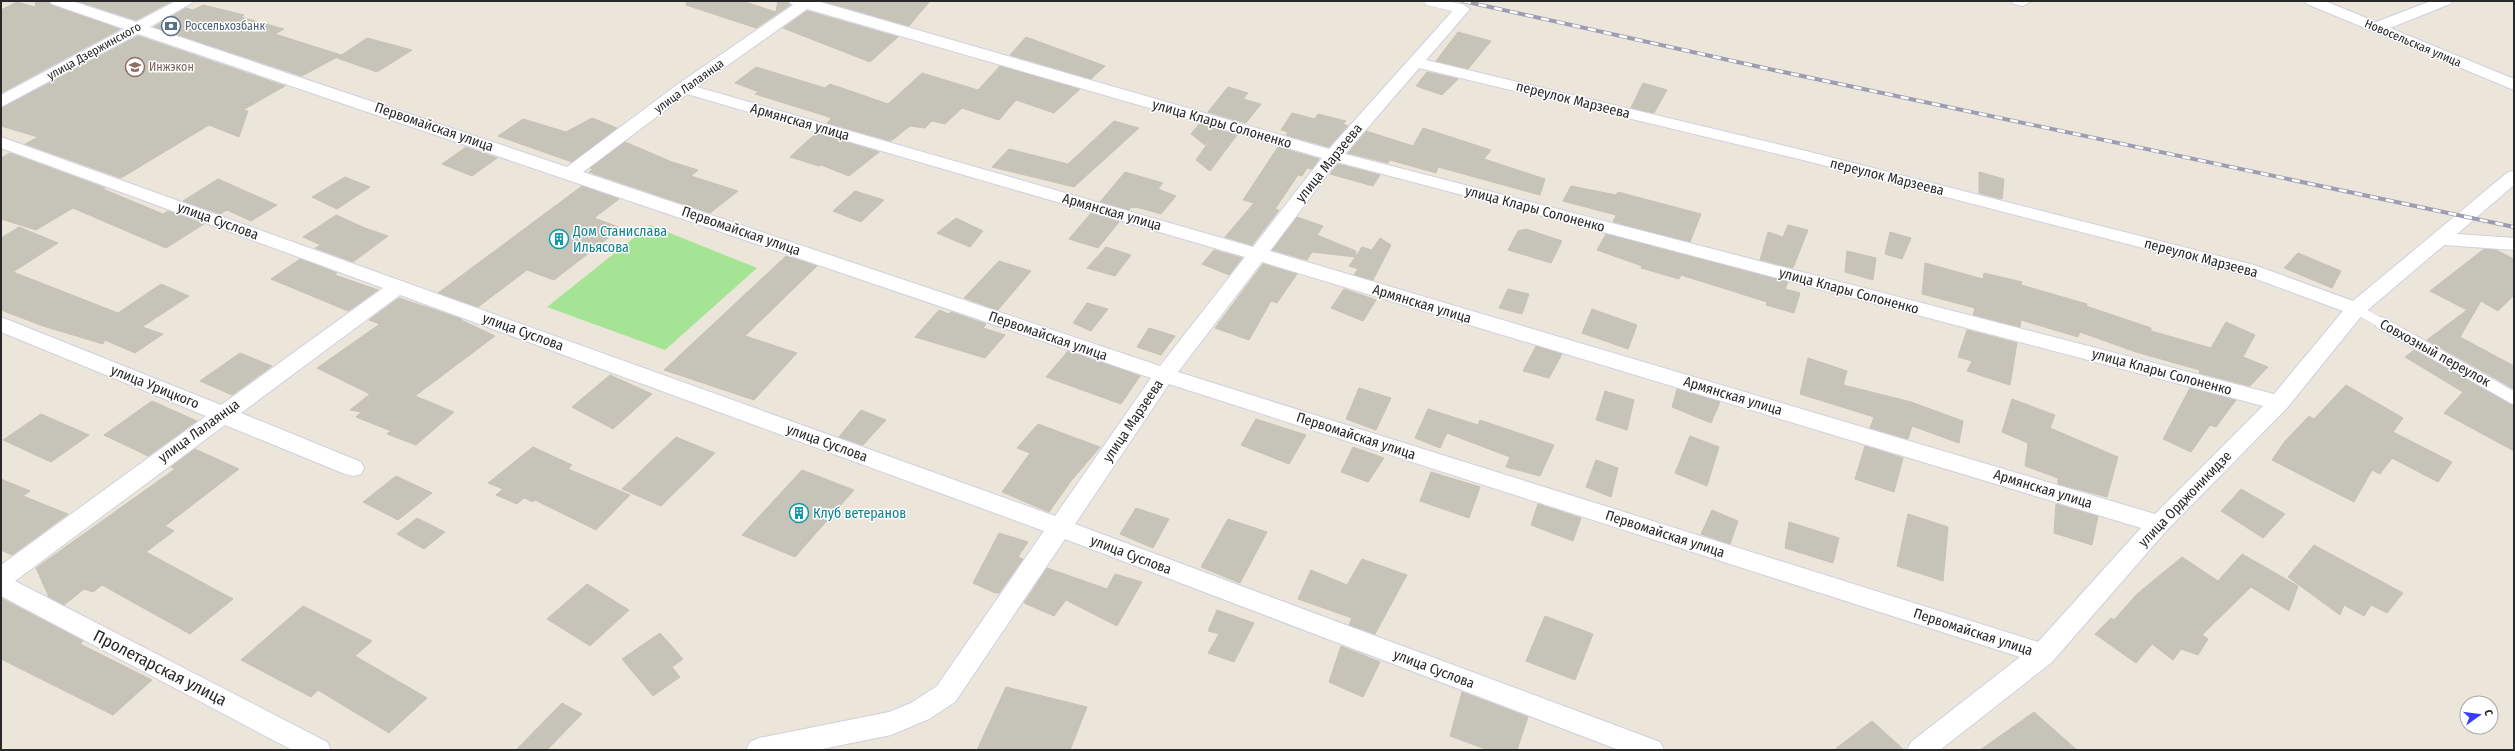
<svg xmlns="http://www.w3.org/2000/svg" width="2515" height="751" font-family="'Fira Sans Condensed',sans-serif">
<rect width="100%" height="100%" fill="#ebe6d9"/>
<!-- green -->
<path fill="#a5e494" d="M 650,225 L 757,268 L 665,350 L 547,307 Z"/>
<!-- building -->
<path fill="#c6c4b8" stroke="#c6c2b3" d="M 36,1 L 48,1 L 52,5 L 120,29 L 1,93 L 1,10 L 17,2 L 35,7 Z
M 77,1 L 167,1 L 170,2 L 136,20 Z
M 687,1 L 742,1 L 776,12 L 778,1 L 787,1 L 790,5 L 756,28 L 686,5 Z
M 822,1 L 930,1 L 909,26 Z
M 203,5 L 244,15 L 241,17 L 284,29 L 275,34 L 341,55 L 302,76 L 154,27 L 186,8 L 193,10 Z
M 807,11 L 898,37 L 870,62 L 783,28 Z
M 1458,32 L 1491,41 L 1468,69 L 1436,61 Z
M 138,36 L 285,86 L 243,110 L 248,111 L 239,137 L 209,125 L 121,178 L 25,144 L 38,137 L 1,126 L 1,108 Z
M 1026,37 L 1105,66 L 1091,79 L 1010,55 Z
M 367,38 L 412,50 L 377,72 L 337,58 Z
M 1000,66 L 1080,89 L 1054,113 L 1016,100 L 999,120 L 962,108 L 945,124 L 932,121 L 925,128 L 910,126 L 891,141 L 827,123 L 831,119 L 829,117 L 755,94 L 759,92 L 735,83 L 756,67 L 825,88 L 830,84 L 888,104 L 922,73 L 978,90 Z
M 1427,72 L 1458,79 L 1442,95 L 1416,86 Z
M 1643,83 L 1667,90 L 1654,113 L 1631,108 Z
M 1228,87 L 1248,93 L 1243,99 L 1261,104 L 1246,123 L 1208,112 Z
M 1292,113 L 1315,119 L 1318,114 L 1346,121 L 1343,124 L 1348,126 L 1329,147 L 1286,135 L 1288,132 L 1281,130 Z
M 592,118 L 617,128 L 572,162 L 498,136 L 523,119 L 566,132 Z
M 1114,121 L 1139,128 L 1074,187 L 992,167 L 1009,149 L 1068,164 Z
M 1199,124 L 1218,129 L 1205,145 L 1191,134 Z
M 1423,128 L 1491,150 L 1484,159 L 1545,179 L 1540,195 L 1438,167 L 1436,173 L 1390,160 L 1388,163 L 1348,153 L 1366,131 L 1413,146 Z
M 1218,129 L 1237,135 L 1210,171 L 1196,160 Z
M 816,133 L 879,152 L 849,176 L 821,165 L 819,166 L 790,157 Z
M 625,142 L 672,162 L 698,170 L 691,176 L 738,191 L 710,213 L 589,172 L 593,169 L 590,168 Z
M 466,147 L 468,148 L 497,158 L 472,176 L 442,164 Z
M 1278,147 L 1319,159 L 1312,169 L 1307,168 L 1302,176 L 1298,175 L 1275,209 L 1279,210 L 1252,245 L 1225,237 L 1254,203 L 1243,200 Z
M 10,153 L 105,188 L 103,189 L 163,214 L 168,211 L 204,224 L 166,248 L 73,208 L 36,230 L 1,219 L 1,158 Z
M 1338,164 L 1380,175 L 1373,186 L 1330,174 Z
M 1125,172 L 1163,183 L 1158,189 L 1176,196 L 1161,214 L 1140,208 L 1131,207 L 1129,210 L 1100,202 Z
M 1979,172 L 2004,179 L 2002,199 L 1979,193 Z
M 345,177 L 370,187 L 337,209 L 312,197 Z
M 218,179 L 277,205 L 251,221 L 227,210 L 220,214 L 183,201 Z
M 582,186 L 619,199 L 594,218 L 621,228 L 554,280 L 527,270 L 478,307 L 438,293 Z
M 1571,186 L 1616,195 L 1618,192 L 1701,214 L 1690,242 L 1613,222 L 1616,215 L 1563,201 Z
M 855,191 L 884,200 L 861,222 L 833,211 Z
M 1091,213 L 1119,222 L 1098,248 L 1069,239 Z
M 336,215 L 365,228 L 388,236 L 353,262 L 315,248 L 321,245 L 303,237 Z
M 1297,217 L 1323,226 L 1317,235 L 1356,251 L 1355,257 L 1312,252 L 1307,260 L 1272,250 Z
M 956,218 L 983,231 L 970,247 L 937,233 Z
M 1788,225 L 1808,230 L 1793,268 L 1760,260 L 1768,232 L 1783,237 Z
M 19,227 L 58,243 L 13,272 L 118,313 L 161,284 L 189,296 L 142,327 L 163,334 L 135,353 L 105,340 L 103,344 L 43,326 L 1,310 L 1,238 Z
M 1526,229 L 1562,241 L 1551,263 L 1508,250 L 1518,231 Z
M 1890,232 L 1911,238 L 1902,259 L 1885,254 Z
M 1606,234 L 1788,282 L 1785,289 L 1800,293 L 1794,313 L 1766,305 L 1767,302 L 1681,275 L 1679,279 L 1641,268 L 1642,266 L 1597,250 Z
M 1380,238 L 1391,245 L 1373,280 L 1354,275 L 1358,269 L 1349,266 L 1362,247 L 1372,250 Z
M 1106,247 L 1131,255 L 1115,276 L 1087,268 Z
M 2484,249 L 2496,250 L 2514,259 L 2514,295 L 2498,311 L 2481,301 L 2460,337 L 2514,366 L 2514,389 L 2427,340 L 2467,310 L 2430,291 Z
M 1214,250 L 1242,258 L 1229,275 L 1202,264 Z
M 1847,251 L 1876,258 L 1873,280 L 1845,272 Z
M 2298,253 L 2341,271 L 2332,288 L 2284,268 Z
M 786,256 L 817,266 L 745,336 L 797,353 L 754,400 L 664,370 Z
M 300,259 L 337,273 L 335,275 L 378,290 L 348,311 L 271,279 Z
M 999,261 L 1031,271 L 998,310 L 964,298 Z
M 1925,263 L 1983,279 L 1984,273 L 2022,282 L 2021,285 L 2087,304 L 2086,306 L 2151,328 L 2151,331 L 2211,348 L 2226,322 L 2255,335 L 2243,357 L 2268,367 L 2250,386 L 2199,373 L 2200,370 L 2136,352 L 2080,332 L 2078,337 L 2021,320 L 2020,327 L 1973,315 L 1975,308 L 1922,294 Z
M 1263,264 L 1297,274 L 1277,303 L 1271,301 L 1249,340 L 1215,328 Z
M 1344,289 L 1376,300 L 1363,321 L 1331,308 Z
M 1508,289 L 1529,294 L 1522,314 L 1499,308 Z
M 399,298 L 462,319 L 461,320 L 495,336 L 415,396 L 454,412 L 416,445 L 387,434 L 391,431 L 356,417 L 361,412 L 350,410 L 370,394 L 317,368 L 380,324 L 369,320 Z
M 1087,303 L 1108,309 L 1091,331 L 1073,323 Z
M 1592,309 L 1637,325 L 1628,349 L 1582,333 Z
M 939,310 L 949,314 L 951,312 L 986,324 L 983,328 L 1005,335 L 985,358 L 915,337 Z
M 1149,328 L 1175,336 L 1161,355 L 1137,347 Z
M 1967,330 L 2017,343 L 2010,385 L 1967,371 L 1972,361 L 1958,357 Z
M 1536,346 L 1562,354 L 1549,378 L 1523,371 Z
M 2414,350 L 2514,405 L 2514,451 L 2444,413 L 2463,392 L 2405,357 Z
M 1068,351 L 1112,366 L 1140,376 L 1121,404 L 1046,377 Z
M 240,353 L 272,366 L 232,395 L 200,381 Z
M 1808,358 L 1847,371 L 1843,385 L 1911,402 L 1963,421 L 1959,443 L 1912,426 L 1908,439 L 1870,428 L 1874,417 L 1800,394 Z
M 610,375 L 652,394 L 613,429 L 572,407 Z
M 2346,385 L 2403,418 L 2393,432 L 2452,462 L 2438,482 L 2392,458 L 2380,474 L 2372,470 L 2354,502 L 2272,460 L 2285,441 L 2309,416 L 2314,419 Z
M 1359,388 L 1391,398 L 1376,430 L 1346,419 Z
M 2190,388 L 2236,400 L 2216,427 L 2210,425 L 2191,452 L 2163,439 Z
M 1677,389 L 1720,402 L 1711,423 L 1672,407 Z
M 1605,391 L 1634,400 L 1627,430 L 1596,420 Z
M 2012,399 L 2055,415 L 2050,428 L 2118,457 L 2107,497 L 2058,484 L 2058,478 L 2025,466 L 2028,443 L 2002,432 Z
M 152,401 L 197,421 L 148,456 L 104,435 Z
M 1428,409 L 1478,425 L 1480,420 L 1554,445 L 1540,476 L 1506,467 L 1510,457 L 1447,433 L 1440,448 L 1415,438 Z
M 861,410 L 886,420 L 863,445 L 839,437 Z
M 41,414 L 89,435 L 51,462 L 3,440 Z
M 1256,419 L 1306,435 L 1289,464 L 1241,445 Z
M 1038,424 L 1100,447 L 1071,481 L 1049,512 L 1002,492 L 1030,453 L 1017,448 Z
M 1690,436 L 1719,447 L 1707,486 L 1675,473 Z
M 676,437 L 715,453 L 661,506 L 622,489 Z
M 1865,446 L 1903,458 L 1894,492 L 1855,479 Z
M 533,447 L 572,465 L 568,469 L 630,495 L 596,530 L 535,500 L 533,502 L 524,498 L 517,504 L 496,495 L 503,489 L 488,483 Z
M 1353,447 L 1384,458 L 1368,482 L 1341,472 Z
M 195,449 L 239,469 L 165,526 L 174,531 L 146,552 L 233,599 L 190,634 L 102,585 L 93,592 L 84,589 L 64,605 L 49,597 L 36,568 L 175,469 L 171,467 Z
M 1596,460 L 1618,468 L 1611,497 L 1586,487 Z
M 802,470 L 854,490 L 795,557 L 742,535 Z
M 1431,472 L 1480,487 L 1469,518 L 1420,501 Z
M 396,476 L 432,493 L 398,520 L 363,502 Z
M 1,479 L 30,491 L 23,496 L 68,514 L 12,555 L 1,550 Z
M 2241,489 L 2285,514 L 2263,538 L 2221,511 Z
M 1538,504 L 1581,518 L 1573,541 L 1531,525 Z
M 2056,504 L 2098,516 L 2092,545 L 2054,533 Z
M 1136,508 L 1169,519 L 1153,548 L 1120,534 Z
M 1712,510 L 1738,521 L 1730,544 L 1701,534 Z
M 1908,514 L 1948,527 L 1943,581 L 1897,566 Z
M 417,518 L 445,532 L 424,549 L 397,534 Z
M 1228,519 L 1267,532 L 1240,583 L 1201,567 Z
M 1789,522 L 1839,538 L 1833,563 L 1785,548 Z
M 999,533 L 1028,542 L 1018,557 L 1023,559 L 999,593 L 995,593 L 973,583 Z
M 2314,545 L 2403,593 L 2387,613 L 2371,605 L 2364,616 L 2344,605 L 2340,615 L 2288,577 Z
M 2242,554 L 2298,586 L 2289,611 L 2251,587 L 2202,635 L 2208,639 L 2198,655 L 2181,649 L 2173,660 L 2152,644 L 2136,663 L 2095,634 L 2111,618 L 2114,620 L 2137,594 L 2182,557 L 2218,581 Z
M 1362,559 L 1407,575 L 1375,634 L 1349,625 L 1352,618 L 1298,599 L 1311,570 L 1347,585 Z
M 1047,568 L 1107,589 L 1115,574 L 1142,582 L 1117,626 L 1066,600 L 1054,616 L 1024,603 Z
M 587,584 L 629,610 L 590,646 L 547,619 Z
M 1,598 L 83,641 L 80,644 L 152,680 L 113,715 L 1,659 Z
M 303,606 L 372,641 L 355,656 L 427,698 L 389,733 L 318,690 L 311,697 L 241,660 Z
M 1217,610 L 1254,623 L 1234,662 L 1208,653 L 1219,634 L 1208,631 Z
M 1545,616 L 1593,634 L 1575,680 L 1526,661 Z
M 660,633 L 683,659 L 672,667 L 680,677 L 653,696 L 622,659 Z
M 1341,646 L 1380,662 L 1363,697 L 1329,682 Z
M 1006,687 L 1087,707 L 1070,750 L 977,750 Z
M 1462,692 L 1528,717 L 1517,750 L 1488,750 L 1450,736 Z
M 562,703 L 582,714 L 547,750 L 516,750 Z
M 2034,712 L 2077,750 L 1980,750 Z
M 1872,721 L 1904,750 L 1834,750 Z"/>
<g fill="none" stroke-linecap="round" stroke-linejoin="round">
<!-- service-far1 casing -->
<g stroke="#cfd0e2" stroke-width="10">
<path id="service-far1" d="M 1429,1 L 1462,9
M 2356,309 L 2383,324"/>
</g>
<!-- service casing -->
<g stroke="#cfd0e2" stroke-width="14">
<path id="service" d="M 2381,323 L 2514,398"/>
</g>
<!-- minor casing -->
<g stroke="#cfd0e2" stroke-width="2">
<path id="minor" d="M 49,1 L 72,1 L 136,22 L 176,1 L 195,1 L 150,27 L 567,167 L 678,84 L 793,5 L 788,1 L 817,1 L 1329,149 L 1457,6 L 1462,4 L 1470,9 L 1426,60 L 1806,151 L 2254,265 L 2353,301 L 2508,172 L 2514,171 L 2514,185 L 2457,234 L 2514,238 L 2514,250 L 2444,245 L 2363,314 L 2287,408 L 2167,530 L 2052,662 L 1940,750 L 1907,750 L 1911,742 L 2020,657 L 1169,384 L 1075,524 L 1660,742 L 1664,750 L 1619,750 L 1065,539 L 955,702 L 929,719 L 891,735 L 817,750 L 746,750 L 750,742 L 759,738 L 889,712 L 911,703 L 937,686 L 1044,531 L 400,295 L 241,413 L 361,462 L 364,468 L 361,474 L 353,476 L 345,474 L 225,425 L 15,581 L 327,742 L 331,750 L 292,750 L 1,596 L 1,565 L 206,416 L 1,332 L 1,317 L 221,405 L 383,288 L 1,148 L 1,137 L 1055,516 L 1151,378 L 138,34 L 1,107 L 1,95 L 124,29 L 52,4 ZM 807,9 L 1322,158 L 1253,247 L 697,87 ZM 1419,68 L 1803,160 L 2143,248 L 2248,276 L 2343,311 L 2274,394 L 1345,154 ZM 687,94 L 1245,257 L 1160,366 L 583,172 ZM 1337,162 L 2263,406 L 2155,514 L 1270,251 ZM 1262,262 L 2141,528 L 2038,642 L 1178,372 Z
M 2011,1 L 2031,1 L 2023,6 L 2014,4 Z
M 2304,1 L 2325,1 L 2376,22 L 2431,1 L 2453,1 L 2450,4 L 2390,28 L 2514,79 L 2514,90 L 2307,4 Z"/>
</g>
<!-- service-far1 -->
<use href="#service-far1" stroke="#fff" stroke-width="9"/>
<!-- service -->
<use href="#service" stroke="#fff" stroke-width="12"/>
<!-- minor -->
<use href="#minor" fill="#fff" fill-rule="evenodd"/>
<!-- rail casing -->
<g stroke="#9c9db3" stroke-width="4">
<path id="rail" d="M 1463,1 L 1769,69 L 2514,227"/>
</g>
<!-- rail -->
<use href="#rail" stroke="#fff" stroke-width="2.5" stroke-dasharray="8" stroke-linecap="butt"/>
</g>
<!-- icons -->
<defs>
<g id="bank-ring" transform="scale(1)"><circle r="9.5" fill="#fff" stroke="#5c6f8a" stroke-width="1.5"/><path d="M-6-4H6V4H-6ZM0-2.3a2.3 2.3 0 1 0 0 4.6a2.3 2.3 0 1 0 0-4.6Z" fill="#5c6f8a"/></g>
<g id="university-ring" transform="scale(1)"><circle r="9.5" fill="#fff" stroke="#8d6e63" stroke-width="1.5"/><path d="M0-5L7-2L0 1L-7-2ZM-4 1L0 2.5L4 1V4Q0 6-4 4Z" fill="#8d6e63"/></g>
<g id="building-ring" transform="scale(1)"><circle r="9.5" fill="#fff" stroke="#0f9aa8" stroke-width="1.5"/><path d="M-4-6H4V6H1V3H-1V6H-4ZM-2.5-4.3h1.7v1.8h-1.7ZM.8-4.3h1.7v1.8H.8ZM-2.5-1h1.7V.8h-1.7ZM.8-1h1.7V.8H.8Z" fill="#0f9aa8"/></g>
</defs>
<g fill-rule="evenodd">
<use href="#bank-ring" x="171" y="26"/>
<use href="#university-ring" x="135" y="67"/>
<use href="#building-ring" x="559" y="239"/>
<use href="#building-ring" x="799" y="513"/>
</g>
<g text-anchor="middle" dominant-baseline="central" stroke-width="3" stroke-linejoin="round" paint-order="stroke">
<!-- far-service labels -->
<g font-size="12" fill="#4e5e75" stroke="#fff" text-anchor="start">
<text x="185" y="26">Россельхозбанк</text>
</g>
<!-- far-street labels -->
<g font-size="12" fill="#282828" stroke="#fff">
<text transform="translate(2413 43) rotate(23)">Новосельская улица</text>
<text transform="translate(94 51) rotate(-29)">улица Дзержинского</text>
<text transform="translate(689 86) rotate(-36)">улица Лалаянца</text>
</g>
<!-- far-education labels -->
<g font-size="12" fill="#785e54" stroke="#fff" text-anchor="start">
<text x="149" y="67">Инжэкон</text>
</g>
<!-- street labels -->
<g font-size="14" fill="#282828" stroke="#fff">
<text transform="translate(1573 100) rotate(14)">переулок Марзеева</text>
<text transform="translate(800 122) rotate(16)">Армянская улица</text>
<text transform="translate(1222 124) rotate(16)">улица Клары Солоненко</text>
<text transform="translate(434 127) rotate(19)">Первомайская улица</text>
<text transform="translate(1329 163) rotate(-51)">улица Марзеева</text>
<text transform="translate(1887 177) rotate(14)">переулок Марзеева</text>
<text transform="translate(1535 209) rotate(15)">улица Клары Солоненко</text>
<text transform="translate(1112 212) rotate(16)">Армянская улица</text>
<text transform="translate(218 221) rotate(20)">улица Суслова</text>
<text transform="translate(741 231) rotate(19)">Первомайская улица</text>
<text transform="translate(2201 258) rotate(15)">переулок Марзеева</text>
<text transform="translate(1849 291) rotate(15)">улица Клары Солоненко</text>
<text transform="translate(1422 304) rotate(17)">Армянская улица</text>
<text transform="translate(523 332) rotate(20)">улица Суслова</text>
<text transform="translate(1048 336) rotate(19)">Первомайская улица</text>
<text transform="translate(2435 353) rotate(29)">Совхозный переулок</text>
<text transform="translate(2162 372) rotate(15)">улица Клары Солоненко</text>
<text transform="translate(155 387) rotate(22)">улица Урицкого</text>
<text transform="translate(1733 396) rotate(17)">Армянская улица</text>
<text transform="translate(1133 421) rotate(-56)">улица Марзеева</text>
<text transform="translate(199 431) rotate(-36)">улица Лалаянца</text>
<text transform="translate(1356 436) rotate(18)">Первомайская улица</text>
<text transform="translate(827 443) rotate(20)">улица Суслова</text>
<text transform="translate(2043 489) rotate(17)">Армянская улица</text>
<text transform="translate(2185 499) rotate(-46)">улица Орджоникидзе</text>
<text transform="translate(1665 534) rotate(18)">Первомайская улица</text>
<text transform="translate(1131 555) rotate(21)">улица Суслова</text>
<text transform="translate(1973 632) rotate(18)">Первомайская улица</text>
<text transform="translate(1434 669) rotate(21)">улица Суслова</text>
</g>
<!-- culture labels -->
<g font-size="14" fill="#0d838f" stroke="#fff" text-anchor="start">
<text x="573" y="231">Дом Станислава<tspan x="573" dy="16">Ильясова</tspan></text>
<text x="813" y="513">Клуб ветеранов</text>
</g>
<!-- near-street labels -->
<g font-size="17" fill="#282828" stroke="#fff">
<text transform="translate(160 668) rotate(27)">Пролетарская улица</text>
</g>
</g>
<!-- border -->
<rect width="2515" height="751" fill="none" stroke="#282828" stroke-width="4"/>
<!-- north arrow -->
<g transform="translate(2479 715) rotate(76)"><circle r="19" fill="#ffffff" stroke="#a9a9a9"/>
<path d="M0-3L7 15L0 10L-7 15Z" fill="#343ffe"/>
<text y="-6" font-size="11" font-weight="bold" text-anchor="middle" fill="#282828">С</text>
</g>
</svg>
